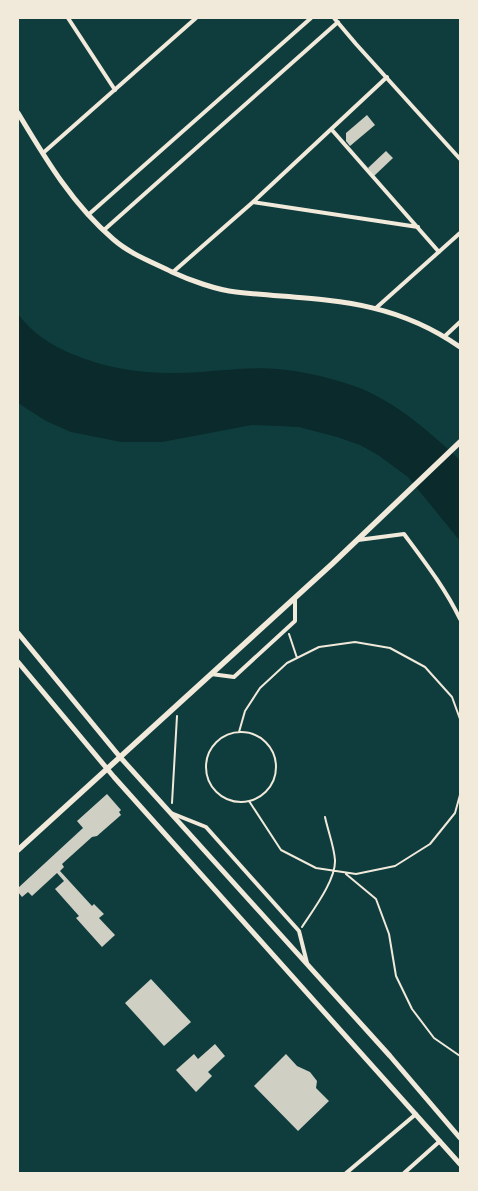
<svg xmlns="http://www.w3.org/2000/svg" width="478" height="1191" font-family="Georgia,serif">
<rect width="100%" height="100%" fill="#0f3d3e"/>
<!-- water -->
<path fill="#0a2a2b" d="M 18,314 C 32,333 51,345 72,354 C 115,372 156,375 202,372 C 227,370 252,367 278,369 C 300,371 323,376 345,383 C 390,396 426,429 460,460 L 460,541 L 408,477 L 378,455 L 360,445 L 337,437 L 299,427 L 252,425 L 162,442 L 121,442 L 71,432 L 46,421 L 18,403 Z"/>
<!-- building -->
<path fill="#cfcfc3" d="M 367,115 L 375,125 L 350,146 L 346,141 L 346,133 Z
M 386,151 L 393,158 L 374,176 L 368,168 Z
M 107,794 L 121,810 L 119,812 L 121,815 L 97,836 L 92,837 L 62,864 L 64,867 L 60,871 L 92,906 L 94,904 L 104,914 L 99,918 L 115,935 L 102,947 L 76,918 L 79,916 L 55,889 L 64,881 L 57,873 L 32,896 L 28,892 L 22,897 L 18,892 L 18,888 L 83,828 L 77,821 Z
M 151,979 L 191,1022 L 164,1046 L 125,1003 Z
M 215,1044 L 225,1056 L 208,1072 L 212,1076 L 196,1092 L 176,1070 L 194,1054 L 198,1059 Z
M 286,1054 L 297,1066 L 310,1072 L 317,1081 L 316,1088 L 329,1101 L 298,1131 L 254,1086 Z"/>
<g fill="none" stroke-linecap="round" stroke-linejoin="round">
<!-- path -->
<path stroke="#f1e9da" stroke-width="2" d="M 289,634 L 297,658
M 239,732 L 245,711 L 260,688 L 287,663 L 319,647 L 355,642 L 390,648 L 425,667 L 452,697 L 460,719
M206 767a35 35 0 1 1 70 0a35 35 0 1 1-70 0Z
M 249,801 L 281,850 L 316,868 L 356,874 L 395,866 L 430,844 L 455,813 L 460,795
M 172,803 L 177,716
M 346,874 L 376,899 L 389,934 L 396,976 L 412,1009 L 434,1038 L 460,1056
M 302,927 C 313,910 336,880 335,860 C 334,846 328,831 325,817"/>
<!-- minor -->
<path stroke="#f1e9da" stroke-width="4" d="M 68,18 L 115,90
M 334,18 L 356,44 L 460,159
M 332,130 L 439,252
M 43,153 L 196,18
M 253,202 L 418,227
M 88,215 L 311,18
M 104,230 L 338,22
M 173,272 L 253,202 L 387,77
M 376,308 L 460,233
M 445,336 L 460,322
M 358,540 L 404,534 C 424,561 445,588 460,619
M 211,674 L 234,677 L 295,621 L 295,598
M 171,813 L 206,827 L 299,931 L 307,963
M 345,1174 L 416,1114
M 403,1174 L 440,1141"/>
<!-- tertiary -->
<path stroke="#f1e9da" stroke-width="5" d="M 18,113 C 45,158 72,204 113,239 C 130,254 152,262 172,272 C 189,280 217,290 236,292 C 320,301 387,296 460,347
M 18,633 L 120,757 L 390,1056 L 460,1138
M 18,662 L 114,777 L 460,1164"/>
<!-- secondary -->
<path stroke="#f1e9da" stroke-width="5.5" d="M 18,850 L 332,564 L 460,442"/>
</g>
<!-- border -->
<rect width="478" height="1191" fill="none" stroke="#f1e9da" stroke-width="38"/>
</svg>
